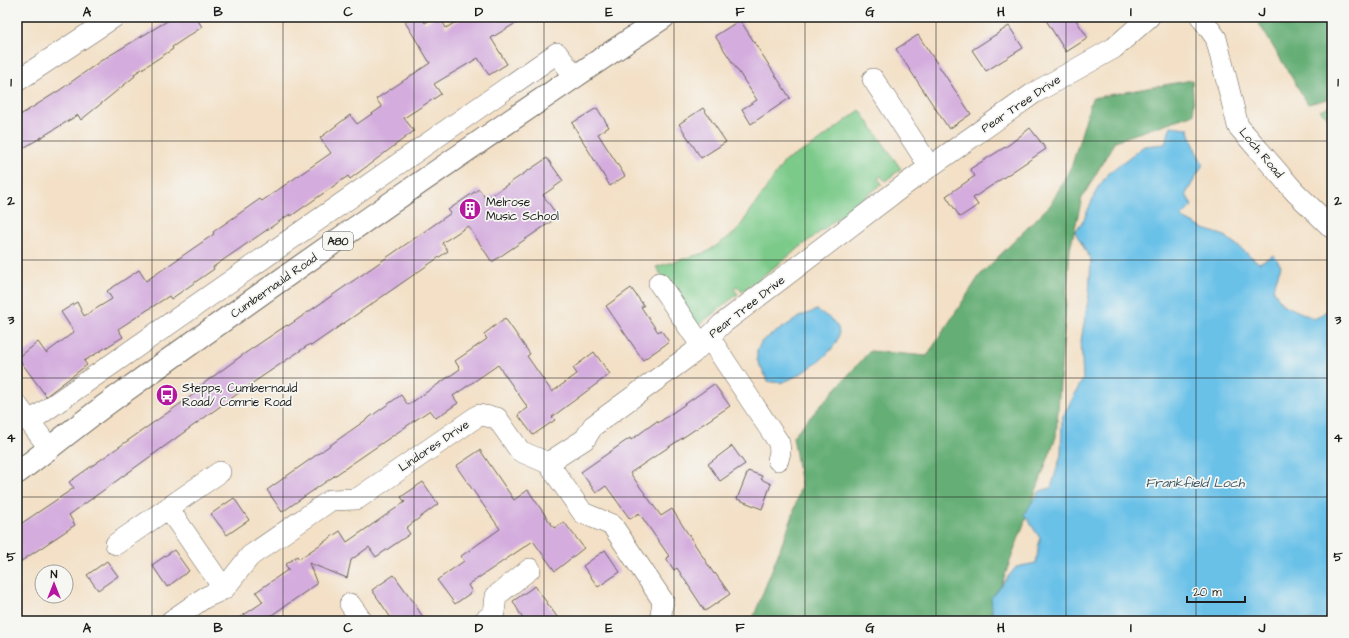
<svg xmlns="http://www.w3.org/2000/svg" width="1349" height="638" font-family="'Architects Daughter',sans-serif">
<rect width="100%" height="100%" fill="#f6f6f2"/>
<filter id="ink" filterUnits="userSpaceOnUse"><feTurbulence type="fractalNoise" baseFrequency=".025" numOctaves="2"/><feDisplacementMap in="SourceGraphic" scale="8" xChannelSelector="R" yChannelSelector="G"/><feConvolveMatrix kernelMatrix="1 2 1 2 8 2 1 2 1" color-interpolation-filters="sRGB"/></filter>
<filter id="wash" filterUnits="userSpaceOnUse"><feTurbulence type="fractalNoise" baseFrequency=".012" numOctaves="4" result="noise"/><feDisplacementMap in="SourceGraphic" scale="16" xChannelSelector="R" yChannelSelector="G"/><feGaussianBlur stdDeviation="0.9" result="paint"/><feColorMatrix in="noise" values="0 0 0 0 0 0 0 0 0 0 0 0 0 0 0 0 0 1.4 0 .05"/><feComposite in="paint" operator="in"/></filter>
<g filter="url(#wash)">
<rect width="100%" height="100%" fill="#f3e0c6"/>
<!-- green -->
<path fill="#7cca8a" stroke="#4c7353" d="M 1332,105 L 1332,121 L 1320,110 Z
M 860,110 L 901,169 L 885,181 L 881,176 L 878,178 L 882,184 L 742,292 L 737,286 L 734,289 L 738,294 L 696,327 L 656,267 L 707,252 L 736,232 L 785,161 L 815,144 Z"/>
<!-- forest -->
<path fill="#65ae76" stroke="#406549" d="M 1255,17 L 1332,17 L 1332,98 L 1308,104 Z
M 1192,80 L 1194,114 L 1115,141 L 1082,198 L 1070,249 L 1056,437 L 988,621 L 752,621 L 792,518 L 801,485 L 793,436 L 870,351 L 927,356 L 980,275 L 1051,204 L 1072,165 L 1092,98 Z"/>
<!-- water -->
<path fill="#6bc1e8" stroke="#446e82" d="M 1171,126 L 1188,128 L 1196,151 L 1203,164 L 1186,194 L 1192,206 L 1181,217 L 1204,229 L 1225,236 L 1259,263 L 1274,255 L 1281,266 L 1273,289 L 1282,304 L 1315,319 L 1332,307 L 1332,621 L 993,621 L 991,598 L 1016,567 L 1036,563 L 1040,538 L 1024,514 L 1040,491 L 1051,488 L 1061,455 L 1062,418 L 1083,379 L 1081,341 L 1089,294 L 1091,260 L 1075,232 L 1084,219 L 1098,187 L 1111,171 L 1144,146 L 1165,144 Z
M 817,310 C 824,315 835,320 838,328 C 846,348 799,377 783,382 C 779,383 772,382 768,381 L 757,360 L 757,350 L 762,341 L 801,316 Z"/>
<g id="blocks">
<!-- building -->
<path fill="#d4adde" d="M 174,17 L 196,17 L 202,27 L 172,47 L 173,49 L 134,74 L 135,76 L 81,120 L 78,115 L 17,152 L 17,117 L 60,90 L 102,60 Z
M 414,17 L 421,17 L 425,23 L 435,17 L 440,17 L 446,28 L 464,17 L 526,17 L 491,38 L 507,64 L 489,75 L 478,58 L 434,84 L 441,94 L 404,118 L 414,131 L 350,179 L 348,176 L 291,216 L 290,214 L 213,267 L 214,269 L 171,299 L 169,296 L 118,329 L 123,337 L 84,361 L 87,365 L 46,396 L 18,358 L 38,342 L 46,353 L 74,332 L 61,312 L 77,302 L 84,316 L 112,299 L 107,291 L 139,270 L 146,281 L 214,234 L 213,232 L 260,199 L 262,201 L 331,153 L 320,138 L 350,115 L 357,124 L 382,107 L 376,99 L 430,63 L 405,22 Z
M 1044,17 L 1074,17 L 1088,38 L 1066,52 Z
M 740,20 L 790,98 L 751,124 L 742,109 L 757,100 L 715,36 Z
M 1009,26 L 1023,48 L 986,71 L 972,50 Z
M 918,35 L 971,114 L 949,129 L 896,49 Z
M 597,108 L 609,127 L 598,134 L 625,176 L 610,186 L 572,123 Z
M 703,108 L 726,142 L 701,158 L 679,124 Z
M 1030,128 L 1046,149 L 973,198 L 978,205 L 960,217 L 946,196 L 975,176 L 970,169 L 1010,144 Z
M 547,158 L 563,181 L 543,195 L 558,217 L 492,262 L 468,226 L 442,243 L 448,251 L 311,346 L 310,344 L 254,382 L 69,515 L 75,525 L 17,564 L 17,523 L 22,523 L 74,488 L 69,482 L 197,392 L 196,389 L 244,354 L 287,325 L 288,326 L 451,213 L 448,210 L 479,189 L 486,199 Z
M 631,288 L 644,306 L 641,307 L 658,332 L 661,330 L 669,342 L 643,360 L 606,306 Z
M 505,318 L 530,354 L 527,356 L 552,392 L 577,374 L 573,368 L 594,352 L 610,374 L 552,417 L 555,420 L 533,435 L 518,415 L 528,408 L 498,365 L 453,396 L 458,403 L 436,418 L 430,410 L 282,512 L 267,490 L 401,395 L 408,405 L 460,369 L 455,361 L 487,339 L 484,334 Z
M 714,384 L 730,406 L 630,473 L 661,516 L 672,509 L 714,574 L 715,573 L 730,594 L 705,611 L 677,568 L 674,570 L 666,558 L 669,556 L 639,513 L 630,519 L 606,486 L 596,493 L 581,472 L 630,438 L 631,440 L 657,421 L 658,423 Z
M 732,446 L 745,464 L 720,481 L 708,464 Z
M 480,450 L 514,500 L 528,490 L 554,528 L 564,522 L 584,548 L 555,571 L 533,541 L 468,585 L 472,592 L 455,604 L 437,580 L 464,561 L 461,556 L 500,529 L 456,466 Z
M 748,471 L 762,476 L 761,479 L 771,484 L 762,509 L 737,499 Z
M 423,482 L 438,504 L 406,528 L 410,534 L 376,557 L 369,547 L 351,560 L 347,578 L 309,563 L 317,584 L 263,621 L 235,621 L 263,602 L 256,592 L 289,569 L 285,565 L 297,556 L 299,559 L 340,531 L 347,542 L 405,502 L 401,497 Z
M 234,498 L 249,520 L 227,535 L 211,514 Z
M 174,550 L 189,571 L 167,587 L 152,565 Z
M 605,550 L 620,572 L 598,587 L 583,566 Z
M 107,561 L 118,576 L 98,590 L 87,575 Z
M 394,575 L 415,604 L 425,621 L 393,621 L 379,600 L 372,590 Z
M 535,586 L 560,621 L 524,621 L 513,601 Z"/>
</g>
</g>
<g filter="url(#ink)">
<use href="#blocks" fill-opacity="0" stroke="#676158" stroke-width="1"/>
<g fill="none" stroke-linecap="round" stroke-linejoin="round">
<!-- minor casing -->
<g stroke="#676158" stroke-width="22">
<path id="minor" d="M 1201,17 L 1216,38 L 1238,126 L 1295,192 L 1332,228
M 873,79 L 930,167
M 17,81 L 114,17
M 659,283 L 701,345
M 709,337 L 779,443 L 780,452 L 778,460
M 17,405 L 50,449
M 29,422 L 557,53 L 575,77
M 548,463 L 585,439 L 593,426 L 693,353 L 722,324 L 907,183 L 1034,93 L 1114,48 L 1149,17
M 168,508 L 224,589
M 116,544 L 220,472
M 350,604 L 362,621
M 171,621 L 204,598 L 224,589 L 250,556 L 331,500 L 357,499 L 479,415 L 497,418 L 520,451 L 548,463 L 583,513 L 612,525 L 663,601 L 660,621
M 484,621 L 494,613 L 496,596 L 530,569"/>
</g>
<!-- primary casing -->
<g stroke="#676158" stroke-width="24">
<path id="primary" d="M 17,473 C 50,448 82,422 115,398 C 296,268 479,140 664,17"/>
</g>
<!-- minor -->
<use href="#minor" stroke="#fff" stroke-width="21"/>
<!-- primary -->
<use href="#primary" stroke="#fff" stroke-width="22"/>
</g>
</g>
<!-- grid -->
<path fill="none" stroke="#1c1c1c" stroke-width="1" stroke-opacity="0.55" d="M 152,17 L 152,621M 283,17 L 283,621M 414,17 L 414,621M 544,17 L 544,621M 674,17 L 674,621M 805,17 L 805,621M 936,17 L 936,621M 1066,17 L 1066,621M 1196,17 L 1196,621M 17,141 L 1332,141M 17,260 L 1332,260M 17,378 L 1332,378M 17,497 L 1332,497"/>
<!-- icons -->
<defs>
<g id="building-disc" transform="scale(1.15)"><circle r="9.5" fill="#b5179e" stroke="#f6f6f2"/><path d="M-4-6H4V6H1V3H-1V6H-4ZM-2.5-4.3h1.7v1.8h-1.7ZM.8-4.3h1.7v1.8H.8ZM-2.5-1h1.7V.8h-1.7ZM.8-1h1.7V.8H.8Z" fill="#fff"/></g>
<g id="bus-disc" transform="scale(1.15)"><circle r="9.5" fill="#b5179e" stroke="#f6f6f2"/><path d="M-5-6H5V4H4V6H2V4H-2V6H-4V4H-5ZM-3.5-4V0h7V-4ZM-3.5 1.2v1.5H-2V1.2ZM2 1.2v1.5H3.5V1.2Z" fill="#fff"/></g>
</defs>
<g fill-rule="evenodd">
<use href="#building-disc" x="470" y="209"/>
<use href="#bus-disc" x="167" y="395"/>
</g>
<g text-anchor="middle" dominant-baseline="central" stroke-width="3.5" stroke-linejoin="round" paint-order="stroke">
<!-- shield labels -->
<rect fill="#f6f6f2" stroke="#5d5d5c" stroke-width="1" x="323" y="232" width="30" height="18" rx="3"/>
<g font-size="11" font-weight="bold" fill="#1c1c1c">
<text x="338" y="241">A80</text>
</g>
<!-- street labels -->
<g font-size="12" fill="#1c1c1c" stroke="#f6f6f2">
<text transform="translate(1021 104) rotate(-34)">Pear Tree Drive</text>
<text transform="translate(1261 153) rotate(50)">Loch Road</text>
<text transform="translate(274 286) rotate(-35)">Cumbernauld Road</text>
<text transform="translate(747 307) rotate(-38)">Pear Tree Drive</text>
<text transform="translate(434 446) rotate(-34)">Lindores Drive</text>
</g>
<!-- poi labels -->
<g font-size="12" fill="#1c1c1c" stroke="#f6f6f2" text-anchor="start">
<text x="486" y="202">Melrose<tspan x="486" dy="14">Music School</tspan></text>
<text x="182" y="388">Stepps, Cumbernauld<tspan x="182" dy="14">Road/ Comrie Road</tspan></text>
</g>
<!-- water labels -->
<g font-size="13" font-style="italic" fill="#385663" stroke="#f6f6f2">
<text x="1195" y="483">Frankfield Loch</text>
</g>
</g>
<!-- margin -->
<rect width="1349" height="638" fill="none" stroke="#f6f6f2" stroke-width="44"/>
<!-- north arrow -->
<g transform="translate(54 584)"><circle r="19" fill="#f6f6f2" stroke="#9f9f9c"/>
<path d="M0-3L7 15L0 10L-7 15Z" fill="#b5179e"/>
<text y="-6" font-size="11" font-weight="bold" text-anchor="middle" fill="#1c1c1c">N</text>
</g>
<!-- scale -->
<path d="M1187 596v6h58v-6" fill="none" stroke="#1c1c1c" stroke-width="2"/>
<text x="1193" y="596" font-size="12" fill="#1c1c1c" stroke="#f6f6f2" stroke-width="3" paint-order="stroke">20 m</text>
<rect x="22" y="22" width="1305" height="594" fill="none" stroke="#1c1c1c" stroke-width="1.5"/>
<g font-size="13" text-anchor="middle" font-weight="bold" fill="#1c1c1c">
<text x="87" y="16">A</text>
<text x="218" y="16">B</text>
<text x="348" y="16">C</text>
<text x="479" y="16">D</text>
<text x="609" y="16">E</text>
<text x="740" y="16">F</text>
<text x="870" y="16">G</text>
<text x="1001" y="16">H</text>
<text x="1131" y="16">I</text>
<text x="1262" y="16">J</text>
<text x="11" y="86">1</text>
<text x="1338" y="86">1</text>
<text x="11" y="205">2</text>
<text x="1338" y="205">2</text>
<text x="11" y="324">3</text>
<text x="1338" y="324">3</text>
<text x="11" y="442">4</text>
<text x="1338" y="442">4</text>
<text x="11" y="561">5</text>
<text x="1338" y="561">5</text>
<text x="87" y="632">A</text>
<text x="218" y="632">B</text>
<text x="348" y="632">C</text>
<text x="479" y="632">D</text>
<text x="609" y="632">E</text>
<text x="740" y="632">F</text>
<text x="870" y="632">G</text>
<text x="1001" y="632">H</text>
<text x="1131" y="632">I</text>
<text x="1262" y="632">J</text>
</g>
</svg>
